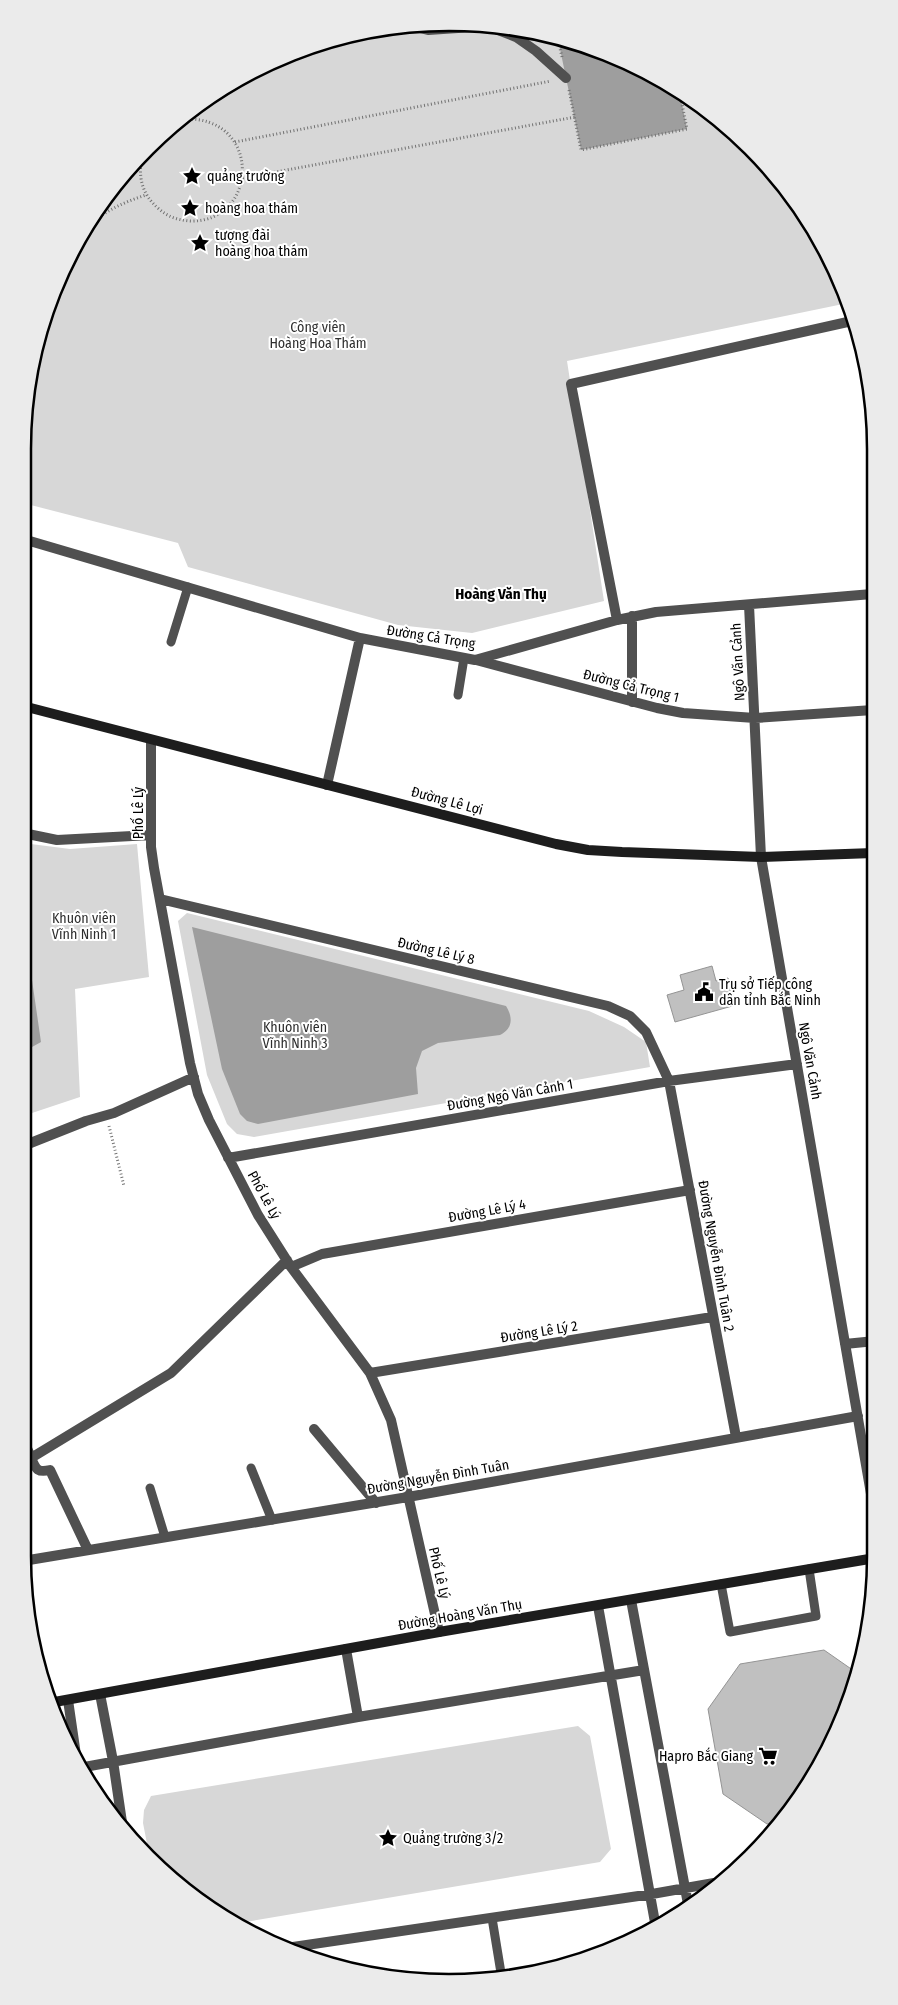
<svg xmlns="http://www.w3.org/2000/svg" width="898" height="2005" font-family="'Fira Sans Condensed',sans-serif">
<rect width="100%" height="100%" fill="#fff"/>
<!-- green -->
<path fill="#d7d7d7" d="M 449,23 L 532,31 L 612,55 L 708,110 L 787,189 L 843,286 L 848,303 L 567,361 L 604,601 L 472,633 L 398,625 L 188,567 L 178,543 L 23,503 L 23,449 L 31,366 L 55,286 L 94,212 L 147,148 L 212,95 L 286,55 L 366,31 Z
M 23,843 L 70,849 L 137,844 L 149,977 L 75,989 L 80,1097 L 23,1116 Z
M 187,913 L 589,1011 L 624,1027 L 646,1042 L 650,1067 L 254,1137 L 237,1134 L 227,1124 L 207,1075 L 178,921 Z
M 578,1726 L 590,1736 L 611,1849 L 600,1862 L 234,1924 L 149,1854 L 143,1823 L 144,1810 L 151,1796 Z"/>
<!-- water -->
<path fill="#9e9e9e" d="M 569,42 L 612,55 L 680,94 L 687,129 L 581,150 L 559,44 Z
M 23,918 L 41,1042 L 23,1052 Z
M 192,927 L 506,1006 C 513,1017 513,1029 500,1035 L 438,1043 L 422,1051 L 416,1068 L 418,1094 L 258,1124 L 247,1121 L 240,1114 L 222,1069 Z"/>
<!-- building -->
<path fill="#c0c0c0" stroke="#949494" d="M 712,966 L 716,981 L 728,978 L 736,1005 L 675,1022 L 667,995 L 684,990 L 680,975 Z
M 824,1650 L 857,1673 L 843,1719 L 779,1822 L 767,1824 L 723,1794 L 708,1709 L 740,1664 Z"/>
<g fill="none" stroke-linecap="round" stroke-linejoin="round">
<!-- path -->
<path stroke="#727272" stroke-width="3" stroke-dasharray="1 2.5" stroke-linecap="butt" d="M 562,57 L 559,44 L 569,42
M 569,90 L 581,150 L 687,129 L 680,94
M 196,108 L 198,118
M 235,142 L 551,81
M 142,154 C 138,176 141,194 159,209 C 168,217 178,220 190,221 C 259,223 263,115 183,119
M 243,178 L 575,117
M 86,228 C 102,212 124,202 146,195
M 109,1126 L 124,1186"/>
<!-- lane -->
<path stroke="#505050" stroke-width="9" d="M 171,642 L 188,587
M 458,695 L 464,658
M 251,1468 L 272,1520
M 150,1488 L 165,1537
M 721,1584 L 730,1632 L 816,1616 L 809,1569
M 492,1918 L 502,1979"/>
<!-- street -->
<path stroke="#505050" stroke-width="10" d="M 412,26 L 428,30 L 488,26
M 488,26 L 516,37 L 536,51 L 566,78
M 23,539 L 360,638 L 475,660 L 617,620 L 656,612 L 872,594
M 749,605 L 761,857 L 875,1517
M 617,620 L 571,384 L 852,321
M 476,660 L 657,708 L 683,713 L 755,718 L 873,710
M 632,702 L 632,616
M 151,740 L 151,847 L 154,868 L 190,1063 L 198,1094 L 209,1120 L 258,1215 L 291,1267 L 370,1373 L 391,1420 L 439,1632
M 327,785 L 360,638
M 23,833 L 57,840 L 151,835
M 160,899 L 608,1006 L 630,1016 L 646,1032 L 669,1081 L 736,1437
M 23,1146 L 86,1121 L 114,1113 L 194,1077
M 228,1158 L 669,1081 L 797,1064
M 291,1267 L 322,1254 L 690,1190
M 845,1344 L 875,1341
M 370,1373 L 712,1317
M 314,1429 L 376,1503
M 23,1438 L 31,1458 L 171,1373 L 287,1260
M 31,1458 C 36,1469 37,1473 50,1470 L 88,1550
M 23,1561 L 408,1497 L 858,1416
M 631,1600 L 688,1904
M 598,1606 L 656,1928
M 346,1649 L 358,1717
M 100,1694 L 113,1761 L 123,1829
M 68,1700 L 77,1762
M 79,1768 L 358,1717 L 644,1670
M 293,1947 L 652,1894 L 714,1883"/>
<!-- secondary -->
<path stroke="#1d1d1d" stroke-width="10" d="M 23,706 L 556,844 L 588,850 L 622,852 L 761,857 L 873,853
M 49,1703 L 439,1632 L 875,1558"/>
</g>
<!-- icons -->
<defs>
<g id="sight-bare" transform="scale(1.5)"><path d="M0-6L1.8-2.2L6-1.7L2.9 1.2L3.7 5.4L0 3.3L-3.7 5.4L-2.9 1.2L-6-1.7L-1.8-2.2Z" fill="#000" stroke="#fff" stroke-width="2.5" paint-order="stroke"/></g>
<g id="civic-bare" transform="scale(1.5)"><path d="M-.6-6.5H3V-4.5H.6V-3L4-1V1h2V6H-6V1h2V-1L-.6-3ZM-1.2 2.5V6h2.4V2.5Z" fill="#000" stroke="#fff" stroke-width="2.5" paint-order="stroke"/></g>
<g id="supermarket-bare" transform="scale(1.5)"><path d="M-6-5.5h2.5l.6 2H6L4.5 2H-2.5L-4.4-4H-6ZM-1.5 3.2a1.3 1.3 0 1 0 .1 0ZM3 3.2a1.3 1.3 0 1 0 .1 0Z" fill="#000" stroke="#fff" stroke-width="2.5" paint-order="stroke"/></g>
</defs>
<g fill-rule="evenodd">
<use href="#sight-bare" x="192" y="176"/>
<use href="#sight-bare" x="190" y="208"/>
<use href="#sight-bare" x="200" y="243"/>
<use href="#civic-bare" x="704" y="992"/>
<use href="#supermarket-bare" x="768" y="1756"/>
<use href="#sight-bare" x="388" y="1838"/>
</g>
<g text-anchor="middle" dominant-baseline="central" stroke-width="4" stroke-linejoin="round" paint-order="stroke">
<!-- poi labels -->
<g font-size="14" fill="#000" stroke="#fff" text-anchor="start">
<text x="207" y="176">quảng trường</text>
<text x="205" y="208">hoàng hoa thám</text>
<text x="215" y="235">tượng đài<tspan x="215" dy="16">hoàng hoa thám</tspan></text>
<text x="719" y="984">Trụ sở Tiếp công<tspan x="719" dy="16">dân tỉnh Bắc Ninh</tspan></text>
<text x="753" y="1756" text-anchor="end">Hapro Bắc Giang</text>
<text x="403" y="1838">Quảng trường 3/2</text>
</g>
<!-- park labels -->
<g font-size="14" fill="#2e2e2e" stroke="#fff">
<text x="318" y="327">Công viên<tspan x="318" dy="16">Hoàng Hoa Thám</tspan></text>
<text x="84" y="918">Khuôn viên<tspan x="84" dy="16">Vĩnh Ninh 1</tspan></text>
<text x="295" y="1027">Khuôn viên<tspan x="295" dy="16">Vĩnh Ninh 3</tspan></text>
</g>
<!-- street labels -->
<g font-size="14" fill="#000" stroke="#fff">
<text transform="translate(431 637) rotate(9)">Đường Cả Trọng</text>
<text transform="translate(738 662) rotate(-93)">Ngô Văn Cảnh</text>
<text transform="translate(631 686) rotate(14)">Đường Cả Trọng 1</text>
<text transform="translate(447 801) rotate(15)">Đường Lê Lợi</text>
<text transform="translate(138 813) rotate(-90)">Phố Lê Lý</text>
<text transform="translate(436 951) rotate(13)">Đường Lê Lý 8</text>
<text transform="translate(810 1061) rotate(80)">Ngô Văn Cảnh</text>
<text transform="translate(510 1095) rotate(-10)">Đường Ngô Văn Cảnh 1</text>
<text transform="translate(264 1195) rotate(61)">Phố Lê Lý</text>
<text transform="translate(487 1211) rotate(-10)">Đường Lê Lý 4</text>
<text transform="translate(716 1256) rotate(80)">Đường Nguyễn Đình Tuân 2</text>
<text transform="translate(539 1332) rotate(-9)">Đường Lê Lý 2</text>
<text transform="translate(438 1477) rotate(-10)">Đường Nguyễn Đình Tuân</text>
<text transform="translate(439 1573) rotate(77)">Phố Lê Lý</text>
<text transform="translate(460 1615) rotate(-10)">Đường Hoàng Văn Thụ</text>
</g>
<!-- neighbourhood labels -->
<g font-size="15" font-weight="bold" fill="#000" stroke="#fff">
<text x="501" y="594">Hoàng Văn Thụ</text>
</g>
</g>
<!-- crop -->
<path d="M0 0H898V2005H0ZM449 31H449A418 418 0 0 1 867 449V1556A418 418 0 0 1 449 1974H449A418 418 0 0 1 31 1556V449A418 418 0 0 1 449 31Z" fill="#ebebeb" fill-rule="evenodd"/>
<path fill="none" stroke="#000" stroke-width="2.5" d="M449 31H449A418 418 0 0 1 867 449V1556A418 418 0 0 1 449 1974H449A418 418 0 0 1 31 1556V449A418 418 0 0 1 449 31Z"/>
</svg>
